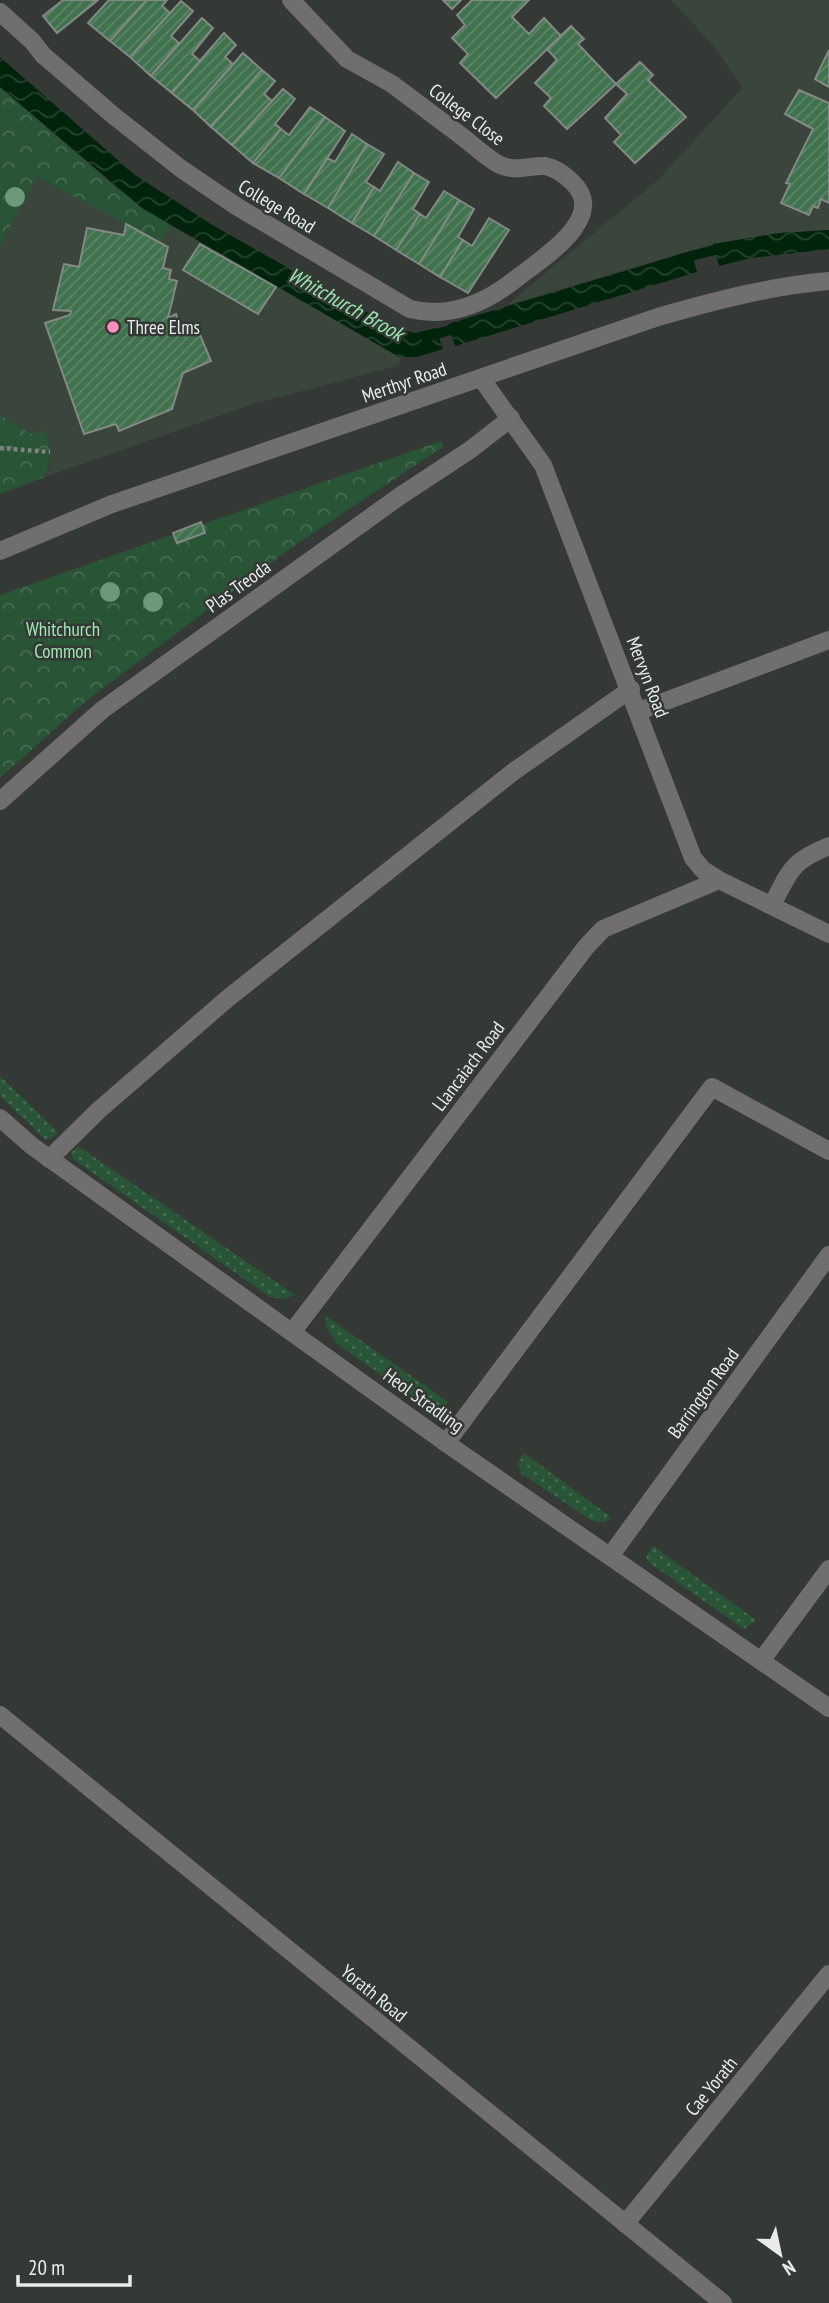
<svg xmlns="http://www.w3.org/2000/svg" width="829" height="2303" font-family="'PT Sans Narrow',sans-serif">
<defs>
<pattern id="grass-dots" width="8" height="8" patternUnits="userSpaceOnUse" patternTransform="scale(1.75)"><rect width="8" height="8" fill="#295435"/><path d="M2 2h.1M6 6h.1" fill="none" stroke="#486d52" stroke-width="1.8" stroke-linecap="round"/></pattern>
<pattern id="park-crowns" width="20" height="18" patternUnits="userSpaceOnUse" patternTransform="scale(1.75)"><rect width="20" height="18" fill="#295435"/><path d="M2 6a3 3 0 1 1 6 0M12 15a3 3 0 1 1 6 0" fill="none" stroke="#486d52"/></pattern>
<pattern id="water-waves" width="16" height="10" patternUnits="userSpaceOnUse" patternTransform="scale(1.75)"><rect width="16" height="10" fill="#00230b"/><path d="M0 5q4-4 8 0t8 0" fill="none" stroke="#25432f"/></pattern>
<pattern id="building-hatch" width="6" height="6" patternUnits="userSpaceOnUse" patternTransform="scale(1.75)"><rect width="6" height="6" fill="#41724e"/><path d="M-1 1l2-2M0 6l6-6M5 7l2-2" fill="none" stroke="#5c8668"/></pattern>
</defs>
<rect width="100%" height="100%" fill="#343935"/>
<!-- built -->
<path fill="#3a453c" d="M 671,0 L 829,0 L 829,230 L 779,233 L 713,244 L 507,305 L 659,179 L 743,87 L 710,42 Z
M 37,176 L 160,242 L 171,226 L 402,358 L 397,366 L 253,404 L 45,477 L 49,467 L 50,444 L 46,431 L 31,434 L 0,415 L 0,246 Z"/>
<!-- grass -->
<path fill="url(#grass-dots)" d="M 0,1076 L 58,1132 L 52,1138 L 45,1139 L 0,1096 Z
M 78,1146 L 295,1295 L 283,1299 L 270,1297 L 73,1159 L 71,1153 Z
M 326,1316 L 448,1402 L 439,1415 L 338,1345 L 326,1327 Z
M 524,1453 L 611,1517 L 605,1522 L 592,1521 L 522,1474 L 518,1464 Z
M 653,1546 L 756,1620 L 744,1629 L 648,1562 L 646,1556 Z"/>
<!-- park -->
<path fill="url(#park-crowns)" d="M 0,87 L 119,190 L 171,226 L 160,242 L 37,177 L 0,246 Z
M 0,415 L 31,434 L 46,430 C 51,446 51,462 45,477 L 0,494 Z
M 441,441 L 444,446 L 291,548 L 86,701 L 0,778 L 0,595 Z"/>
<!-- water -->
<path fill="url(#water-waves)" d="M 0,57 L 135,175 L 214,226 L 397,329 L 415,333 L 436,328 L 443,349 L 417,357 L 399,357 L 142,208 L 0,87 Z
M 829,230 L 829,249 L 751,258 L 719,266 L 713,244 L 779,233 Z
M 691,251 L 697,272 L 455,346 L 448,324 Z"/>
<g fill="none" stroke-linecap="round" stroke-linejoin="round">
<!-- stream -->
<path stroke="#00230b" stroke-width="10" d="M 680,259 L 726,247
M 426,337 L 464,326"/>
</g>
<!-- building -->
<path fill="url(#building-hatch)" stroke="#838985" stroke-width="2" d="M 63,0 L 98,0 L 57,33 L 43,16 Z
M 109,0 L 147,0 L 110,41 L 88,23 Z
M 147,0 L 167,0 L 162,6 L 170,13 L 130,57 L 110,41 Z
M 443,0 L 461,0 L 452,9 Z
M 472,0 L 529,0 L 512,17 L 529,34 L 544,18 L 561,36 L 496,98 L 460,63 L 468,54 L 452,38 L 465,25 L 457,15 Z
M 181,1 L 193,11 L 171,36 L 179,43 L 151,76 L 130,57 Z
M 202,18 L 213,28 L 192,54 L 200,61 L 172,93 L 151,76 Z
M 571,26 L 584,39 L 578,44 L 616,84 L 567,129 L 544,106 L 551,98 L 535,83 L 557,60 L 547,49 Z
M 224,33 L 236,45 L 225,57 L 233,64 L 193,110 L 172,93 Z
M 829,50 L 829,87 L 815,79 Z
M 243,53 L 262,70 L 211,127 L 193,110 Z
M 640,62 L 653,75 L 648,80 L 686,117 L 635,163 L 614,142 L 621,135 L 605,118 L 627,94 L 616,84 Z
M 262,70 L 275,81 L 264,94 L 272,101 L 232,145 L 211,127 Z
M 283,89 L 295,99 L 275,124 L 281,129 L 253,163 L 232,145 Z
M 799,90 L 829,103 L 829,203 L 821,199 L 818,208 L 813,206 L 809,215 L 781,203 L 790,184 L 786,183 L 813,129 L 785,114 Z
M 310,107 L 325,117 L 279,178 L 253,163 L 281,129 L 289,135 Z
M 325,117 L 345,131 L 304,194 L 279,178 Z
M 352,134 L 367,144 L 328,208 L 304,194 L 327,158 L 335,162 Z
M 367,144 L 384,154 L 366,182 L 374,187 L 352,223 L 328,208 Z
M 398,162 L 414,173 L 374,236 L 352,223 L 374,187 L 380,191 Z
M 414,173 L 429,182 L 413,209 L 420,214 L 396,250 L 374,236 Z
M 444,191 L 459,200 L 419,264 L 396,250 L 420,214 L 426,218 Z
M 459,200 L 474,209 L 458,237 L 463,240 L 440,277 L 419,264 Z
M 489,218 L 509,230 L 468,293 L 440,277 L 463,240 L 472,246 Z
M 126,224 L 168,247 L 163,268 L 171,270 L 169,279 L 177,281 L 168,318 L 176,314 L 184,336 L 198,330 L 211,361 L 183,373 L 172,409 L 119,431 L 116,424 L 84,434 L 45,323 L 70,315 L 71,311 L 53,310 L 64,264 L 79,267 L 87,228 L 124,235 Z
M 200,244 L 276,287 L 258,314 L 183,270 Z
M 201,522 L 205,533 L 177,543 L 173,533 Z"/>
<g fill="none" stroke-linecap="round" stroke-linejoin="round">
<!-- path -->
<path stroke="#808481" stroke-width="4.5" stroke-dasharray="3.5 3.5" stroke-linecap="butt" d="M 0,448 L 50,452"/>
<!-- service -->
<path stroke="#716e6f" stroke-width="18" d="M 291,0 L 347,59 L 392,84
M 639,711 L 829,640
M 49,1159 L 99,1110 L 227,999 L 513,772 L 631,689
M 446,1443 L 712,1087 L 829,1151
M 761,1661 L 829,1569"/>
<!-- minor -->
<path stroke="#716e6f" stroke-width="18" d="M 0,12 L 32,41 L 43,55 L 114,116 L 180,168 L 236,206 L 410,309 C 450,319 486,303 517,278 C 541,259 610,217 572,182 C 565,175 555,168 545,166 C 530,165 515,173 498,164 C 486,157 475,147 464,138 C 440,120 416,102 392,84
M 481,378 L 543,465 L 693,858 L 703,870 L 719,880 L 829,934
M 0,801 L 102,710 L 400,496 L 470,450 L 511,418
M 772,905 C 790,871 791,861 829,846
M 0,1118 L 32,1146 L 446,1443 L 829,1708
M 293,1331 L 586,947 L 603,929 L 719,880
M 611,1555 L 829,1255
M 0,1715 L 723,2303
M 625,2224 L 829,1974"/>
<!-- tertiary -->
<path stroke="#716e6f" stroke-width="18" d="M 0,551 L 112,504 L 658,317 C 714,301 770,286 829,281"/>
</g>
<!-- trees -->
<g fill="#6e9979">
<circle cx="15" cy="197" r="10"/>
<circle cx="110" cy="592" r="10"/>
<circle cx="153" cy="602" r="10"/>
</g>
<!-- markers -->
<circle fill="#fd8ebe" stroke="#343935" stroke-width="2.5" cx="113" cy="327" r="7"/>
<g text-anchor="middle" dominant-baseline="central" stroke-width="5" stroke-linejoin="round" paint-order="stroke">
<!-- street labels -->
<g font-size="19" fill="#e8ebe9" stroke="#343935">
<text transform="translate(467 114) rotate(37)">College Close</text>
<text transform="translate(277 206) rotate(31)">College Road</text>
<text transform="translate(404 382) rotate(-19)">Merthyr Road</text>
<text transform="translate(238 586) rotate(-36)">Plas Treoda</text>
<text transform="translate(648 677) rotate(69)">Mervyn Road</text>
<text transform="translate(468 1066) rotate(-53)">Llancaiach Road</text>
<text transform="translate(703 1393) rotate(-54)">Barrington Road</text>
<text transform="translate(424 1400) rotate(36)">Heol Stradling</text>
<text transform="translate(374 1993) rotate(39)">Yorath Road</text>
<text transform="translate(711 2086) rotate(-51)">Cae Yorath</text>
</g>
<!-- poi labels -->
<g font-size="19" fill="#e8ebe9" stroke="#343935" text-anchor="start">
<text x="127" y="327">Three Elms</text>
</g>
<!-- park labels -->
<g font-size="19" fill="#9de8b0" stroke="#343935">
<text x="63" y="629">Whitchurch<tspan x="63" dy="22">Common</tspan></text>
</g>
<!-- water labels -->
<g font-size="21" font-style="italic" fill="#9be6ae" stroke="#343935">
<text transform="translate(346 304) rotate(29)">Whitchurch Brook</text>
</g>
</g>
<!-- north arrow -->
<g transform="translate(780 2254) rotate(147)" stroke="#343935" stroke-width="5" paint-order="stroke">
<path d="M0-5L12 26L0 18L-12 26Z" fill="#e8ebe9"/>
<text y="-10" font-size="19" font-weight="bold" text-anchor="middle" fill="#e8ebe9">N</text>
</g>
<!-- scale -->
<path d="M18 2275v10h112v-10" fill="none" stroke="#e8ebe9" stroke-width="3.5"/>
<text x="28" y="2275" font-size="21" fill="#e8ebe9" stroke="#343935" stroke-width="5" paint-order="stroke">20 m</text>
</svg>
